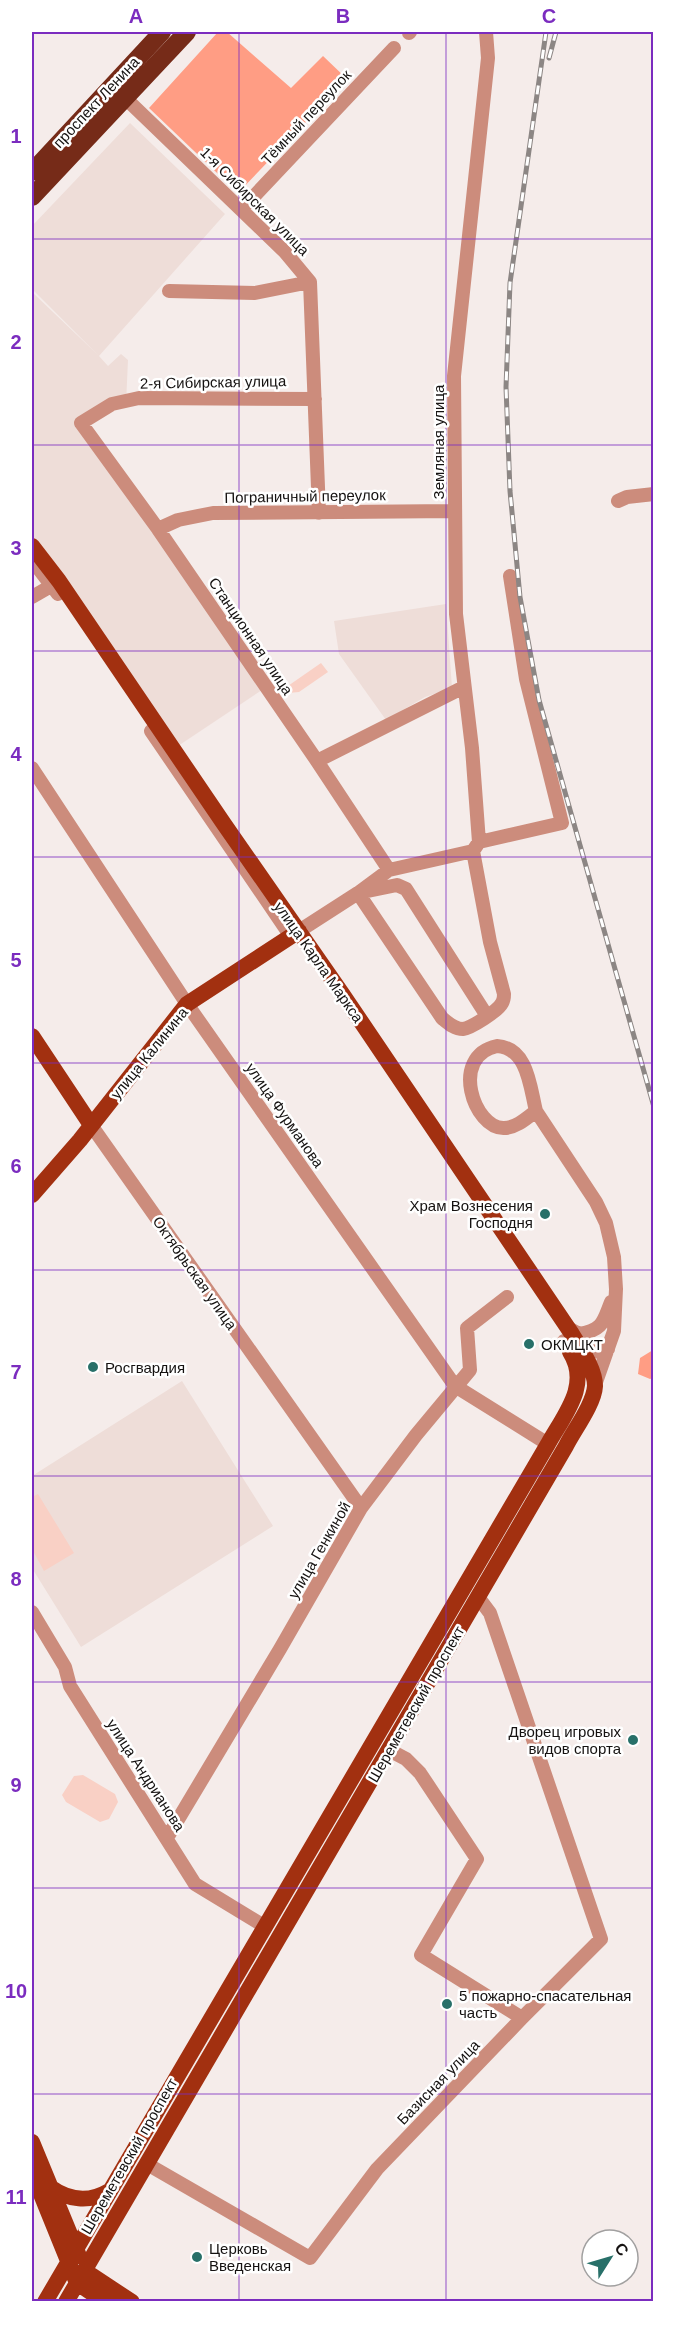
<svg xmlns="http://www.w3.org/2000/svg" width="685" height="2333" font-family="Arial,sans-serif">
<rect width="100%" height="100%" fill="#f5ecea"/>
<!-- built -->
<path fill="#eeddd8" d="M 130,123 L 225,214 L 99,356 L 108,366 L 121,354 L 128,360 L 126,404 L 81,426 L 262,690 L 178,746 L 64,577 L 32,536 L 32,292 L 98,355 L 32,289 L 32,226 Z
M 446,604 L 452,688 L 425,697 L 386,720 L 339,654 L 334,621 Z
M 182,1381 L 273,1526 L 81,1647 L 32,1568 L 32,1476 Z"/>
<!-- green -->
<path fill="#f9d0c5" d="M 321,663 L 328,672 L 299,692 L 288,693 L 285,688 Z
M 38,1494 L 74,1553 L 44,1571 L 32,1549 L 32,1497 Z
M 83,1775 L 115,1794 L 118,1802 L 109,1819 L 100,1822 L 66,1802 L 62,1795 L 74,1776 Z"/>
<!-- forest -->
<path fill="#ff9d84" d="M 218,32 L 227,32 L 291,88 L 323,56 L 347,79 L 238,193 L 149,108 Z
M 653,1350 L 653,1378 L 650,1379 L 638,1374 L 640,1358 Z"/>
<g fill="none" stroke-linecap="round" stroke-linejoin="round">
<!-- minor -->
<path stroke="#cc8c7c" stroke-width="14" d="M 409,33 L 410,32
M 120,93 L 285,252 L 310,282 L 319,513
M 242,209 L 394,48
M 169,291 L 255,293 L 310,282
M 315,399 L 139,398 L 112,404 L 81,423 L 158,529 L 317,761 L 389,870
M 618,501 L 627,497 L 654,494
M 158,529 L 178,520 L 213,513 L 455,511
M 32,560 L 58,594
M 32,597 L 58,582
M 151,731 L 290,935
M 317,761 L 464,687
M 32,768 L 187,1004 L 455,1386 L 548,1444
M 479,842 L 562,823 L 526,679 L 510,576
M 473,851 L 479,842 L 472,748 L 456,614 L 454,376 L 488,58 L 486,32
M 358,893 L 442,1018 C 448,1023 454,1029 463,1029 C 471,1028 498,1011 502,1003 C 504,1000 504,998 504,994 L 490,942 L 473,851
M 358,893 L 397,885 L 406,889 L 487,1016
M 299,931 L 358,893 L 389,870 L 473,851
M 497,1046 C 528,1048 530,1087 536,1111 C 527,1118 516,1128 504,1128 C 474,1129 449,1056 497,1046 Z
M 536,1111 L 596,1202 L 606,1223 L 614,1257 L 616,1289 L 614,1331 L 595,1385
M 91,1125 L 361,1508
M 568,1328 L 579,1334 C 603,1330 603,1322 611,1302
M 564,1341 C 578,1349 592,1355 608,1349
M 32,1612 L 65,1667 L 70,1686 L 195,1884 L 264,1926
M 389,1750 L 406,1759 L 420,1773 L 477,1859 L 421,1955 L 522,2018
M 167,1838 L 280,1649 L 361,1508 L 416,1435 L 470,1370 L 467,1328 L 507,1297
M 147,2164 L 310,2258 L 377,2169 L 522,2018 L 601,1939 L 490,1613 L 478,1597"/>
<!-- major -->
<path stroke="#a23010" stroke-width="16" d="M 32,546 L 59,581 L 224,824 L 343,995 L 572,1334 C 581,1349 595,1369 595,1386 C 594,1404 574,1430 566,1446 L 66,2302
M 32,1036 L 91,1125
M 32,1195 L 80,1140 L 187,1004 L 299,931
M 32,2142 L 79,2256
M 32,2172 L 77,2283 L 105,2302
M 50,2187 C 68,2200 89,2203 109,2191
M 85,2271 L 132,2302
M 45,2302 L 548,1444 C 564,1415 591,1385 570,1352"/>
<!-- highway -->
<path stroke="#762b18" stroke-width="18" d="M 32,172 L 162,32
M 32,197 L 187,32"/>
<!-- rail casing -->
<g stroke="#8c8684" stroke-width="5">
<path id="rail" d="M 546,32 L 510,283 L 506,387 L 510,491 L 520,597 L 539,700 L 654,1107
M 549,58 L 556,32"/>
</g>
<!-- rail -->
<use href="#rail" stroke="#fff" stroke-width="3" stroke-dasharray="9" stroke-linecap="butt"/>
</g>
<!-- grid -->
<path fill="none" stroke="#7b2cbf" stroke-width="1.5" stroke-opacity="0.55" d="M 239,32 L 239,2302M 446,32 L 446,2302M 32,239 L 654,239M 32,445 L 654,445M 32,651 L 654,651M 32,857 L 654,857M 32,1063 L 654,1063M 32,1270 L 654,1270M 32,1476 L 654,1476M 32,1682 L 654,1682M 32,1888 L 654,1888M 32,2094 L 654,2094"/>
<!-- markers -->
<g fill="#287069" stroke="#fff" stroke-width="2">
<circle cx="545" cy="1214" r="6"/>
<circle cx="529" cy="1344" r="6"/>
<circle cx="93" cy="1367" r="6"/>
<circle cx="633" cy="1740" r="6"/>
<circle cx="447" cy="2004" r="6"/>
<circle cx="197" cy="2257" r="6"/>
</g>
<g text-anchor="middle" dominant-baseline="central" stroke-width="5" stroke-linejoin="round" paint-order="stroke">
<!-- street labels -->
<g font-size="15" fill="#151211" stroke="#fff">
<text transform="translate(96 102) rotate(-47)">проспект Ленина</text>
<text transform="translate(306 117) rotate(-47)">Тёмный переулок</text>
<text transform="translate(255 201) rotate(45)">1-я Сибирская улица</text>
<text transform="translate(213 382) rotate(-1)">2-я Сибирская улица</text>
<text transform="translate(438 442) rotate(-90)">Земляная улица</text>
<text transform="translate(305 496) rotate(-1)">Пограничный переулок</text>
<text transform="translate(251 636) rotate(56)">Станционная улица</text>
<text transform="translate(319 962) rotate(55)">улица Карла Маркса</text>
<text transform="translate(149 1053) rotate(-51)">улица Калинина</text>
<text transform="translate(285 1115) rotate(55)">улица Фурманова</text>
<text transform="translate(195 1273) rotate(55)">Октябрьская улица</text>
<text transform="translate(319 1550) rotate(-60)">улица Генкиной</text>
<text transform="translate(416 1704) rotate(-60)">Шереметевский проспект</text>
<text transform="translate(146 1775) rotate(57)">улица Андрианова</text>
<text transform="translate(438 2082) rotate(-46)">Базисная улица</text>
<text transform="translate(129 2156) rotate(-60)">Шереметевский проспект</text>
</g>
<!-- poi labels -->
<g font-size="15" fill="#151211" stroke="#fff" text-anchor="start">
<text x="533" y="1205" text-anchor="end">Храм Вознесения<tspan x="533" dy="17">Господня</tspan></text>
<text x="541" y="1344">ОКМЦКТ</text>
<text x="105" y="1367">Росгвардия</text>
<text x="621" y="1731" text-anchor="end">Дворец игровых<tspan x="621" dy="17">видов спорта</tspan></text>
<text x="459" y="1995">5 пожарно-спасательная<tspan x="459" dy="17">часть</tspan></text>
<text x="209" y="2248">Церковь<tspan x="209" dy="17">Введенская</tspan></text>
</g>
</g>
<!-- border -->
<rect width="685" height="2333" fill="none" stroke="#ffffff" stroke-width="66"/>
<!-- north arrow -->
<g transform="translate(610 2258) rotate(53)"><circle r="28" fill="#ffffff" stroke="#a1a0a0" stroke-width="1.5"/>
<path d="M0-4.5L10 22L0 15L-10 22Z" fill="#287069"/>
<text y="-9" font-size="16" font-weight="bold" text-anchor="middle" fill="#151211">С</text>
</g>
<rect x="33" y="33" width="619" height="2267" fill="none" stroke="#7b2cbf" stroke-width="2"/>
<g font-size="20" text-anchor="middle" font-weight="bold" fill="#7b2cbf">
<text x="136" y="23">A</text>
<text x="343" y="23">B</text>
<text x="549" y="23">C</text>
<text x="16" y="143">1</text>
<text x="16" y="349">2</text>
<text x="16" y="555">3</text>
<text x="16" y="761">4</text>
<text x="16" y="967">5</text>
<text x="16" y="1173">6</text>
<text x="16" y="1379">7</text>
<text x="16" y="1586">8</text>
<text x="16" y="1792">9</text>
<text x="16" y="1998">10</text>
<text x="16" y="2204">11</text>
</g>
</svg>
